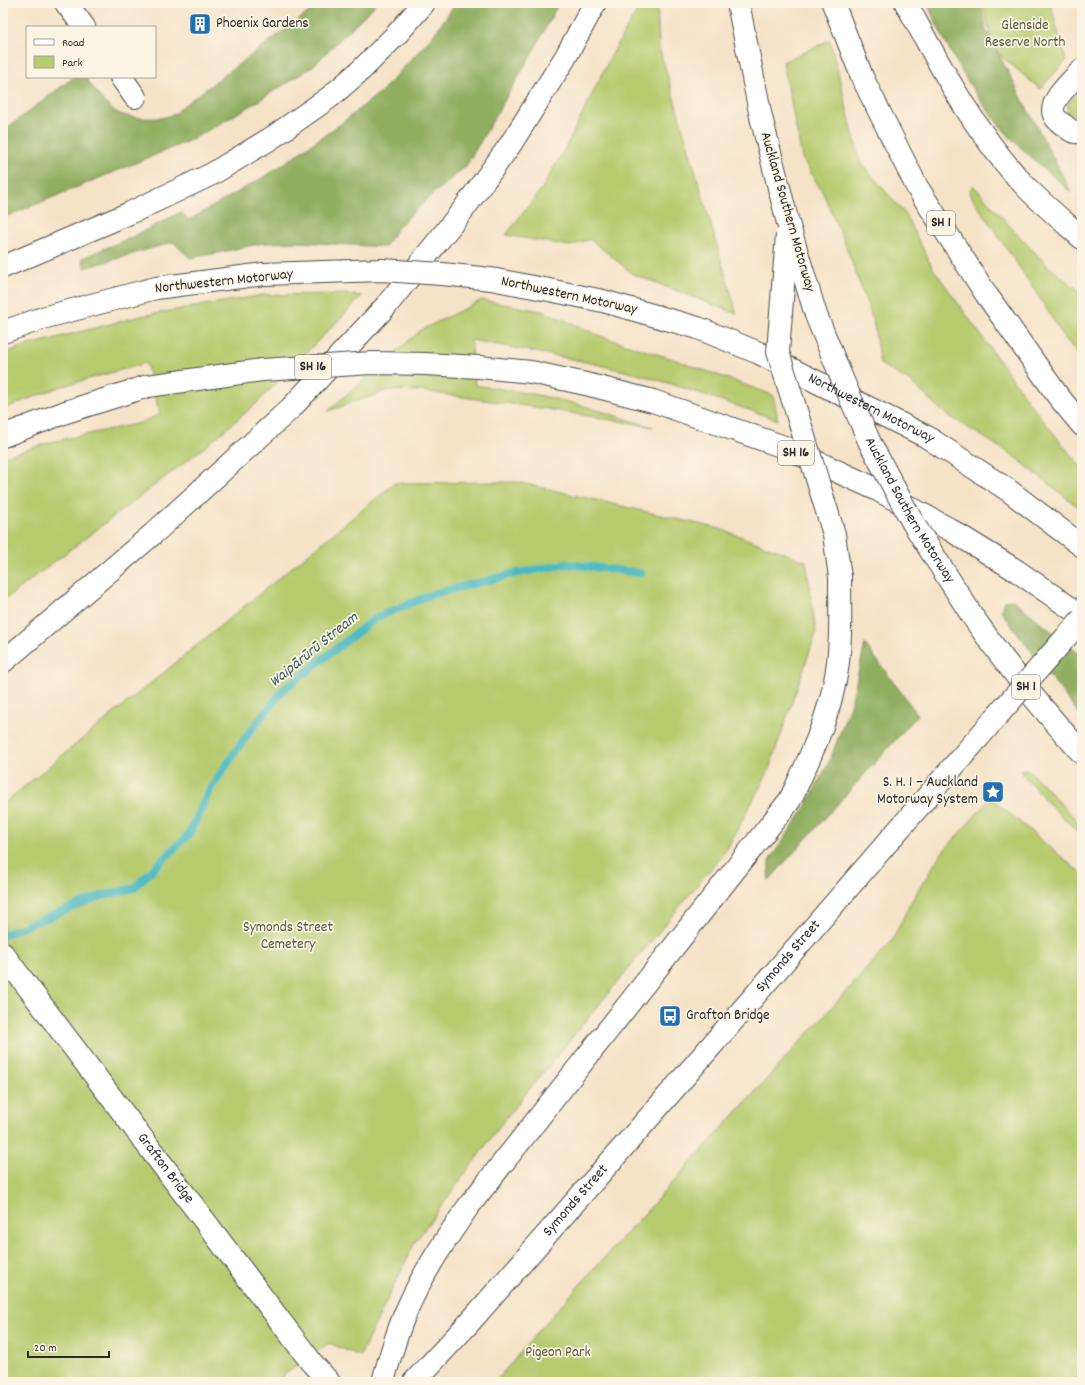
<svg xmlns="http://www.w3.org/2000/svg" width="1085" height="1385" font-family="Dekko,sans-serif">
<rect width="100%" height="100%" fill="#fcf5e5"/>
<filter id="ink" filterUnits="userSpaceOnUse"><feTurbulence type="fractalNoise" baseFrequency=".025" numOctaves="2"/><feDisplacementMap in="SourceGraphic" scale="8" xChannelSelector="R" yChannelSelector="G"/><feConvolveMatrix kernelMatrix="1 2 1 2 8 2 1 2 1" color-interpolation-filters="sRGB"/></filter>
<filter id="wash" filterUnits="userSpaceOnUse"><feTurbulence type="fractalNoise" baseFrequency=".012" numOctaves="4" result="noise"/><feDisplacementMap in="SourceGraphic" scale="16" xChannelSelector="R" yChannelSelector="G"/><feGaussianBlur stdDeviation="0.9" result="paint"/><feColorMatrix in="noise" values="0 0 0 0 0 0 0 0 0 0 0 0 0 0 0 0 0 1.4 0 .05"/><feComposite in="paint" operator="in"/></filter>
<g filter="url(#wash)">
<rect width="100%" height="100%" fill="#f5e3c8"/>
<!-- green -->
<path fill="#b6ca6e" stroke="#707a4c" d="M 641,3 L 657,3 L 659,47 L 737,314 L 633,274 L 590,239 L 570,246 L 506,235 L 543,187 L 570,139 L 610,58 Z
M 983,3 L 1050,3 L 1066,61 L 1040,89 L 993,49 Z
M 830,40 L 860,162 L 906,215 L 932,267 L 1031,405 L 1082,469 L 1082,510 L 1011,454 L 944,413 L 911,382 L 880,364 L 873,320 L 844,241 L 822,191 L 802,158 L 783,62 Z
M 1082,86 L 1082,116 L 1074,117 L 1068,113 C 1065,101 1075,95 1082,86 Z
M 973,185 L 1018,235 L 1048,266 L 1082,293 L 1082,359 L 1064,337 L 1034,289 L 969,193 Z
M 344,294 L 362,296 L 258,402 L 206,446 L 3,601 L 3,457 L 51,442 L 140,423 L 160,414 L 146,363 L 59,387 L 3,409 L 3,354 L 21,347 L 141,316 L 263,295 Z
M 482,300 L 546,312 L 600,336 L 673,359 L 773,395 L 778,420 C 740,407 703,394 665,382 C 601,363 536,352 471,340 L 475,385 L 533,394 L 577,404 L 653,427 L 547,409 L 421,391 L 389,390 L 328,411 L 421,330 Z
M 518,482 L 720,529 L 806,561 L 816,633 L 768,772 L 727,849 L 505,1119 L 415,1242 L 360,1356 L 329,1343 L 284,1375 L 279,1382 L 3,1382 L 3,804 L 395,483 Z
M 1029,770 L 1082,826 L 1082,836 L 1047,802 L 1020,771 Z
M 991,798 L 1082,874 L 1082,1382 L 495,1382 L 556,1311 L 892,941 L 911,902 L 940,855 Z"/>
<!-- forest -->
<path fill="#90ae61" stroke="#5e6c46" d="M 321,3 L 377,3 L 312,67 L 247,108 L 191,140 L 3,218 L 3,131 L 74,77 L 85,77 C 94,89 103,104 116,112 C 128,119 162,121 174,114 C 177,113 180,108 183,106 Z
M 456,3 L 559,3 L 529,59 L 466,166 L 427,199 L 398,227 L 385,247 L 299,242 L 263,243 L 217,253 L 190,258 L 173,242 L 85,268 L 82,258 L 136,235 L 181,212 L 189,220 L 269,174 L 339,125 L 382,91 L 432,37 Z
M 927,3 L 981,3 L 986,30 L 1071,192 C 1050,174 1029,156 1010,137 C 975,100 947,49 927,3 Z
M 1013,600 L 1082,656 L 1082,718 L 1006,618 L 1001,610 L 1004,601 Z
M 865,644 L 918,715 L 769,880 L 769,861 L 803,811 L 830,760 L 851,703 Z"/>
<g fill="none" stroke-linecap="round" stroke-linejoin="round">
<!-- stream -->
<path stroke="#4bb9c1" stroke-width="8" d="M 3,935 L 101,896 L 134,888 L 189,834 L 209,791 L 242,742 L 283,690 L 377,617 L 433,594 L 513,574 L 567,564 L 641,573"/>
</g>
</g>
<g filter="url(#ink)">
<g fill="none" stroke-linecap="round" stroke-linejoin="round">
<!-- minor casing -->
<g stroke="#494743" stroke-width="24">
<path id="minor" d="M 66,3 L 84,27
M 1082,70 C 1073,80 1048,101 1054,115 C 1056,120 1061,123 1065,126 C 1071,131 1075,134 1082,131
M 121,77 L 135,97"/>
</g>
<!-- secondary casing -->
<g stroke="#494743" stroke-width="24">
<g id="secondary">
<path id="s1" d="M 3,954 L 312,1363 L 329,1382"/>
<path id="s2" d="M 414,1382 L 469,1323 L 653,1113 L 998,715"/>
</g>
</g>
<!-- motorway casing -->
<g stroke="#494743" stroke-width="24">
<g id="motorway">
<path d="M 738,3 L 761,117 L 788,223"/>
<path d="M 833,3 L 863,79 L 917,187 L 986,294 L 1058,396 L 1082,425"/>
<path d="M 906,3 C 941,68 976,135 1028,189 C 1045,206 1064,222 1082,238"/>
<path d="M 3,267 L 130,213 L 212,174 L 273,137 L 330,97 L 361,70 L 397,34 L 424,3"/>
<path id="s3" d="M 544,289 L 603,301 L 698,328 L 759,353 L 927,437 L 1008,490 L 1082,546"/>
<path d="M 3,332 L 46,317 L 156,288 L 264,274"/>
<path d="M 479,367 L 531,372 L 590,385 L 653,401 L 784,447 L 878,490 L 949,529 L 1017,571 L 1082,616"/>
<path d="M 3,436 L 66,412 L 148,386"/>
<path d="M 973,617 C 1006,665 1043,710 1082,753"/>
<path d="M 3,662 L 154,533 L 291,408 L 386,306 L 463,210 L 510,145 L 565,58 L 595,3"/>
<path d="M 383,1382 C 390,1356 397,1331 408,1307 C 424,1271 446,1239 468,1207 L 790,800 C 808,762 827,722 835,681 C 842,647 840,611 840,577"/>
</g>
</g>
<!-- minor -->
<use href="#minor" stroke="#fff" stroke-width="22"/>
<!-- secondary -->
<use href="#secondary" stroke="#fff" stroke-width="22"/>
<!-- motorway -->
<use href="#motorway" stroke="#fff" stroke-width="22"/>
<!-- secondary-bridge casing -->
<g stroke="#494743" stroke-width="24" stroke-linecap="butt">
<path id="secondary-bridge" d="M 998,715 L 1082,619"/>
</g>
<!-- motorway-bridge casing -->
<g stroke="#494743" stroke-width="24" stroke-linecap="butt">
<g id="motorway-bridge">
<path id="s4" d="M 788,223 L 816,315 L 843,381 L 870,443 L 913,523 L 973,617"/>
<path d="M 787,235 L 778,352 L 834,534 L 840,577"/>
<path d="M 264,274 L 382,270 L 442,274 L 491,279 L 544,289"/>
<path d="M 148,386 L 262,370 L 372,363 L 426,364 L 479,367"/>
</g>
</g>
<!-- secondary-bridge -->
<use href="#secondary-bridge" stroke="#fff" stroke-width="22"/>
<!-- motorway-bridge -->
<use href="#motorway-bridge" stroke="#fff" stroke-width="22"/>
</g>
</g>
<!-- icons -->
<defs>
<g id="building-square" transform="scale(1.15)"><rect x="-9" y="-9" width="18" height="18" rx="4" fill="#1f6fb2" stroke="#fcf5e5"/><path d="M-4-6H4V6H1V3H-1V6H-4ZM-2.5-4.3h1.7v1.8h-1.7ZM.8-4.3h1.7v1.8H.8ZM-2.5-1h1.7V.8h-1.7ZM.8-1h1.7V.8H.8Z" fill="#fff"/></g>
<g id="sight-square" transform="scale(1.15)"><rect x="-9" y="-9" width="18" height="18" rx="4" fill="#1f6fb2" stroke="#fcf5e5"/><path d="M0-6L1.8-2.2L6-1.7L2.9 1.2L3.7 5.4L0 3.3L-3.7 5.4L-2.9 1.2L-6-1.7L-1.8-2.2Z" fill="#fff"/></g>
<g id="bus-square" transform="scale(1.15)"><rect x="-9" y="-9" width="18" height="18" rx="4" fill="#1f6fb2" stroke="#fcf5e5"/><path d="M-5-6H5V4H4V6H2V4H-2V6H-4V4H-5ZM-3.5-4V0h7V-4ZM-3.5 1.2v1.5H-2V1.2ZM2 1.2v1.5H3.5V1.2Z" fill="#fff"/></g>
</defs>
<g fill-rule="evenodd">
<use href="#building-square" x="200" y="24"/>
<use href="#sight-square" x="993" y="792"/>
<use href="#bus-square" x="670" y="1016"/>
</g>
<g text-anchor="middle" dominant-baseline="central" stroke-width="3.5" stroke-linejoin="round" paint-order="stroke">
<!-- shield labels -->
<g fill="#fcf5e5" stroke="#6a6863" stroke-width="1">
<rect x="927" y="211" width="28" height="24" rx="3"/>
<rect x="295" y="355" width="36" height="24" rx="3"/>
<rect x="778" y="441" width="36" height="24" rx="3"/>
<rect x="1012" y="675" width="28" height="24" rx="3"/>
</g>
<g font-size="14" font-weight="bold" fill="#2b2b2b">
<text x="941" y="223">SH 1</text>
<text x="313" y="367">SH 16</text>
<text x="796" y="453">SH 16</text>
<text x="1026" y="687">SH 1</text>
</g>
<!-- poi labels -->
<g font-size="15" fill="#2b2b2b" stroke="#fcf5e5" text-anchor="start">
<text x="216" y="24">Phoenix Gardens</text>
<text x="978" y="783" text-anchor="end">S. H. 1 – Auckland<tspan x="978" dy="17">Motorway System</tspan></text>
<text x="686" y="1016">Grafton Bridge</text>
</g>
<!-- park labels -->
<g font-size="15" fill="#555b3f" stroke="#fcf5e5">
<text x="1025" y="26">Glenside<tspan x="1025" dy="17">Reserve North</tspan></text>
<text x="288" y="928">Symonds Street<tspan x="288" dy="17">Cemetery</tspan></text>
<text x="558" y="1353">Pigeon Park</text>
</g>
<!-- street labels -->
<g font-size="15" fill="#2b2b2b" stroke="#fcf5e5">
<text transform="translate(787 212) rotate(74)">Auckland Southern Motorway</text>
<text transform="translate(224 282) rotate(-6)">Northwestern Motorway</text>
<text transform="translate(569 296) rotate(12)">Northwestern Motorway</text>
<text stroke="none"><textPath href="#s3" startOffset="350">Northwestern Motorway</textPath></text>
<text stroke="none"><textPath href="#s4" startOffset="313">Auckland Southern Motorway</textPath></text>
<text stroke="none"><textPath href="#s2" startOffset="567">Symonds Street</textPath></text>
<text stroke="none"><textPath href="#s1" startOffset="269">Grafton Bridge</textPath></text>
<text stroke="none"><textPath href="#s2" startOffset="243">Symonds Street</textPath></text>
</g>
<!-- water labels -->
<g font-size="16" font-style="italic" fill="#365d60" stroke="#fcf5e5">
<text transform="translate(314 650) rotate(-39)">Waipārūrū Stream</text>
</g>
</g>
<!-- margin -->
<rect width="1085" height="1385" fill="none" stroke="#fcf5e5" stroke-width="16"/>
<!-- legend -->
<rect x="26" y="26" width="130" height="52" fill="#fcf5e5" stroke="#a8a49b"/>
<rect x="34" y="39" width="20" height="6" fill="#ffffff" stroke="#a8a49b"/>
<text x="62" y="46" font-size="12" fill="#2b2b2b">Road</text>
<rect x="34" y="56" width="20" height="12" fill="#b6ca6e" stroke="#a8a49b"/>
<text x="62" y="66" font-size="12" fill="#2b2b2b">Park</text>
<!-- scale -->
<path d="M28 1351v6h81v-6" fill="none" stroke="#2b2b2b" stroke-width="2"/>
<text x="34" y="1351" font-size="12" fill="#2b2b2b" stroke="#fcf5e5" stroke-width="3" paint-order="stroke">20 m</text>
</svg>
